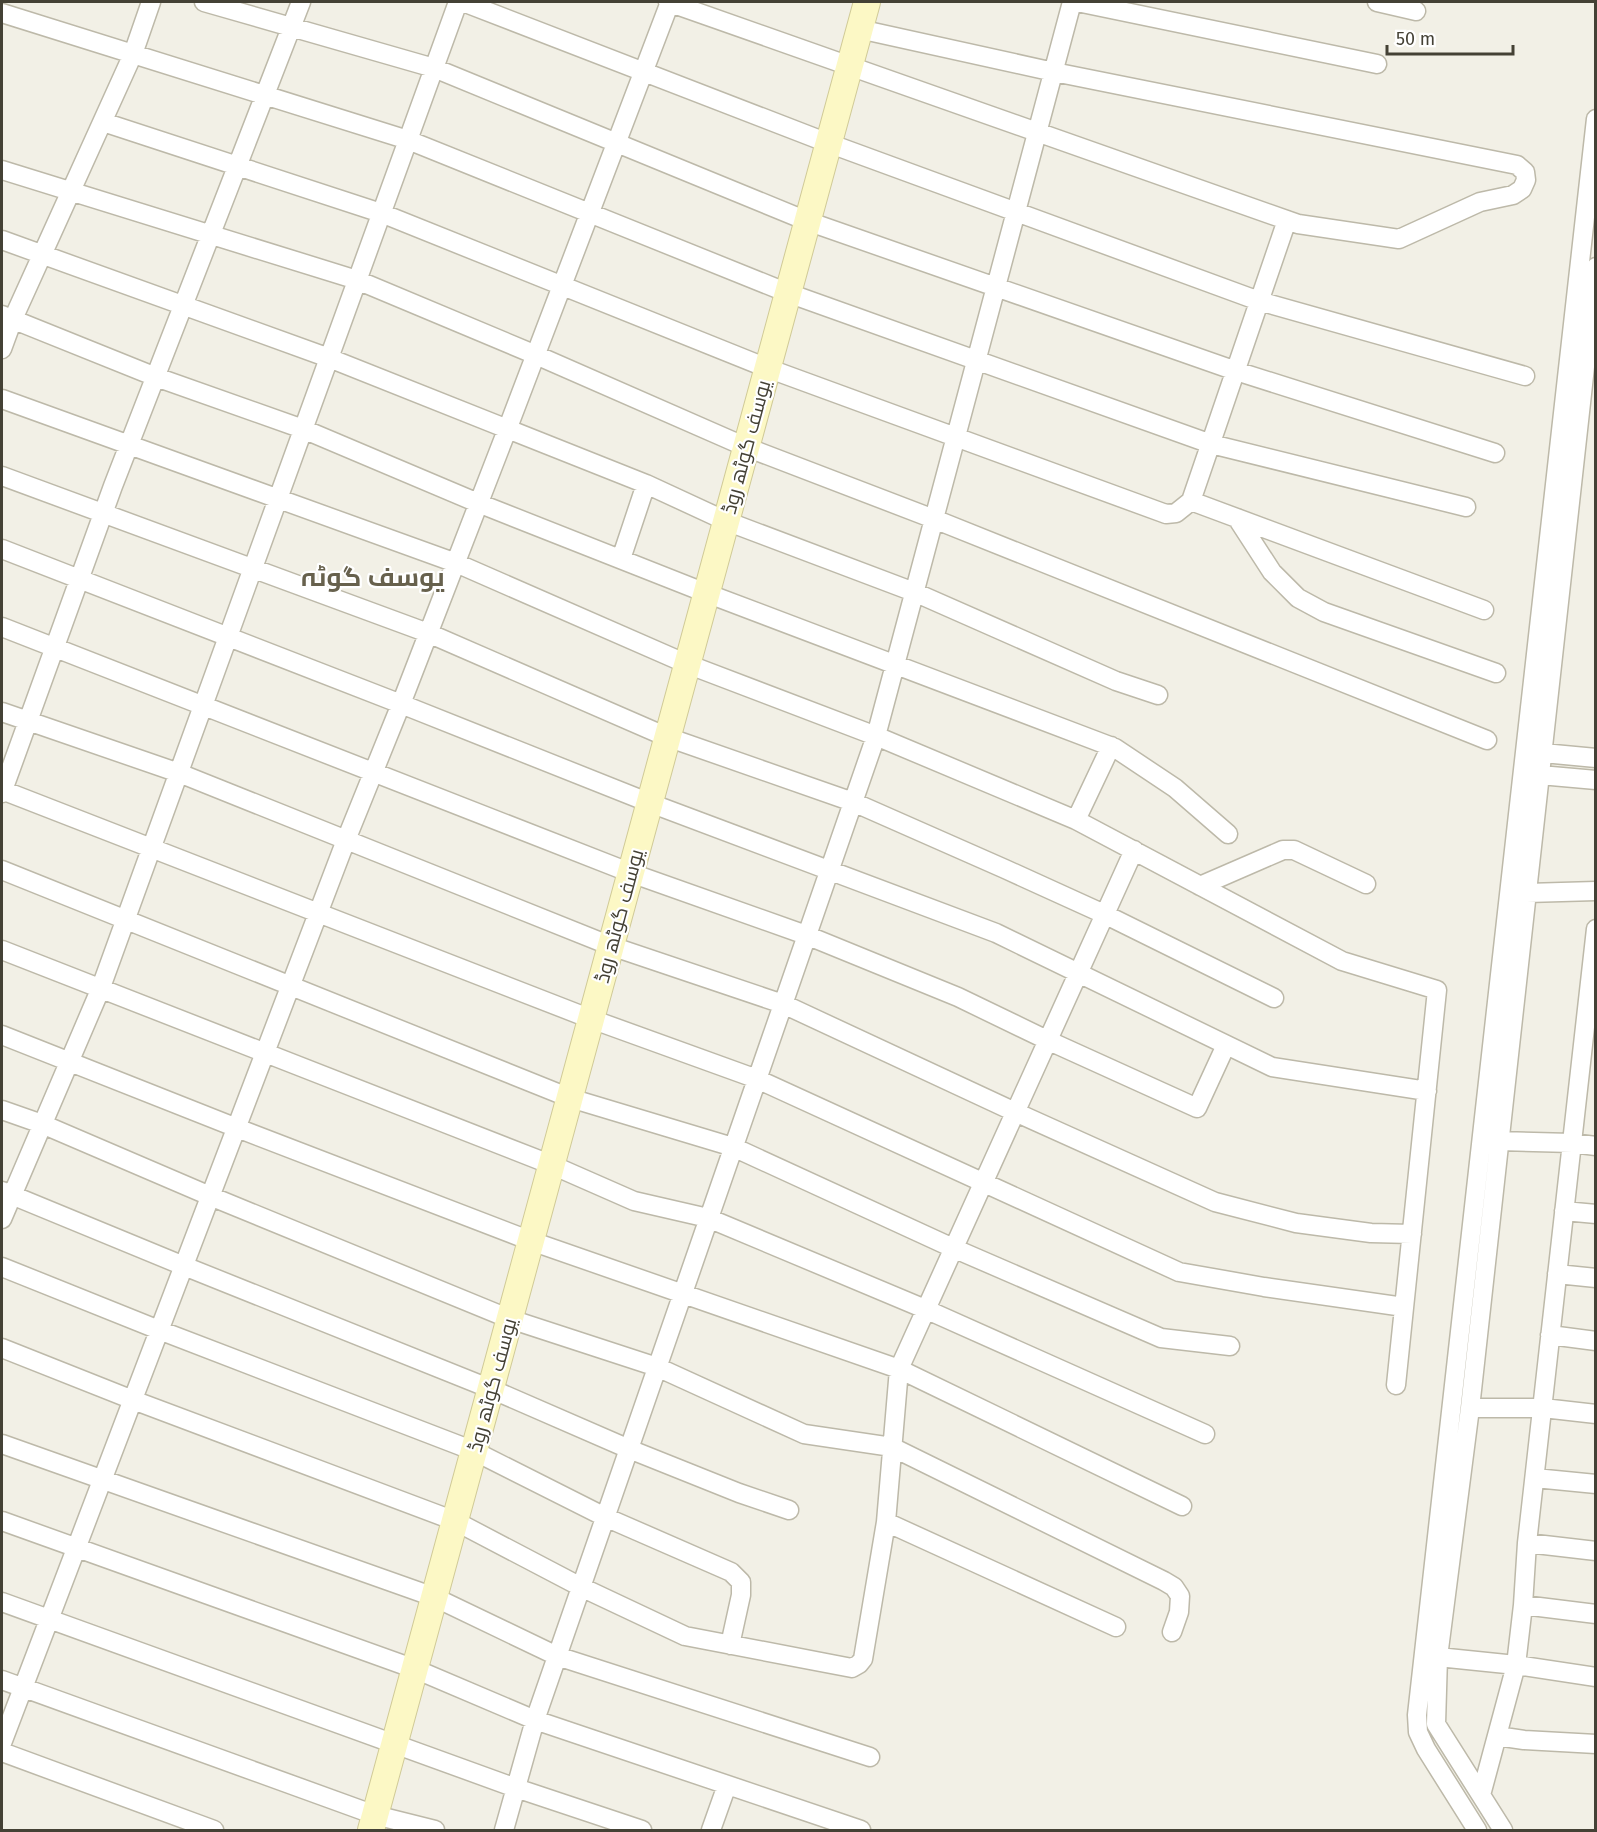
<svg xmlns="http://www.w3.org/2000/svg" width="1597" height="1832" font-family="'Fira Sans',Cairo,sans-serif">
<rect width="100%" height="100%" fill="#f2f0e6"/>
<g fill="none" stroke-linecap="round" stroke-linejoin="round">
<!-- street casing -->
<g stroke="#bdb9a9" stroke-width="21">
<path id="street" d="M 204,2 L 434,68 L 807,221 L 1236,371 L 1495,453
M 463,2 L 828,143 L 1259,301 L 1525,376
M 668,2 L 1298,224 L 1399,239 L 1480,202 L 1513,195 L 1522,189 L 1526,180 L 1525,172 L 1517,165 L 1054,72 L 859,29
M 1077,2 L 1377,64
M 1377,2 L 1416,11
M 2,13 L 408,140 L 788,293 L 1211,444 L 1466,507
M 103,122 L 381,213 L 767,368 L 1166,514 L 1176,513 L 1191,501 L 1287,220
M 2,170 L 357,280 L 536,355 L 746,447 L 934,519 L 1487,740
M 2,240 L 329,358 L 646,484 L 726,521 L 914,592 L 1116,681 L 1158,695
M 2,315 L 156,377 L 303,429 L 478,503 L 706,593 L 1115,748 L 1175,788 L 1228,834
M 2,349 L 13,319 L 133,54 L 151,2
M 2,399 L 456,563 L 687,664 L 876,736 L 1076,820 L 1342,961 L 1437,990 L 1396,1385
M 2,476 L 428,633 L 667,737 L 853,802 L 1005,869 L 1104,914 L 1274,998
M 1191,501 L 1484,610
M 1237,518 L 1272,572 L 1298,598 L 1324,612 L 1496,673
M 2,549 L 401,704 L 650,803 L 996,933 L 1272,1067 L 1427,1091
M 621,559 L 646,484
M 2,627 L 631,873 L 806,935 L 958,997 L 1047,1040 L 1197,1108 L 1226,1045
M 2,712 L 179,773 L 611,946 L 783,1004 L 1015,1112 L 1215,1202 L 1296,1223 L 1371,1233 L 1412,1234
M 1532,755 L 1543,753 L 1596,758
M 1529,777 L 1540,775 L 1596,780
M 2,790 L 591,1019 L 757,1079 L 1179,1272 L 1264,1287 L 1404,1307
M 2,793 L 113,486 L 301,2
M 1076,820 L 1111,746
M 2,870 L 570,1098 L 733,1147 L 953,1248 L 1161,1338 L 1230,1346
M 1200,886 L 1283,850 L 1294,850 L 1366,884
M 1527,893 L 1596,891
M 2,950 L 552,1165 L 634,1201 L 708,1218 L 925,1309 L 1205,1434
M 2,1035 L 237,1128 L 531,1241 L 899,1369 L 1182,1506
M 2,1110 L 42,1124 L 210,1196 L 510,1319 L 657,1367 L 804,1434 L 892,1447 L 1164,1581 L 1174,1587 L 1180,1596 L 1179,1612 L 1172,1632
M 1499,1141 L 1572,1143 L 1596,1146
M 2,1191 L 184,1266 L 491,1389 L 629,1449 L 739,1493 L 789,1510
M 1564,1211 L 1596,1214
M 2,1219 L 100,990 L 458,2
M 2,1267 L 159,1330 L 474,1451 L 605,1517 L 731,1572 L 741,1582 L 741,1595 L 730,1645
M 1557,1274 L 1596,1278
M 1550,1335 L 1596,1341
M 2,1348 L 133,1400 L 455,1521 L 581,1587 L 685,1636 L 852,1668 L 859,1664 L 863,1659 L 886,1522 L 899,1369 L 1134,850
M 1470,1408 L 1543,1408 L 1596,1414
M 2,1444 L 434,1597 L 557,1656 L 870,1757
M 1535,1478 L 1596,1484
M 2,1521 L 415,1669 L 535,1720 L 861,1830
M 886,1522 L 1116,1627
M 1527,1543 L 1596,1551
M 2,1602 L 516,1788 L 642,1830
M 1523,1605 L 1596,1614
M 1438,1657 L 1516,1665 L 1596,1677
M 2,1680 L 375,1815 L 435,1830
M 1497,1736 L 1524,1740 L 1596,1744
M 2,1743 L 346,840 L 401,704 L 507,430 L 670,2
M 2,1752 L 214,1830
M 1481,1795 L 1516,1665 L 1523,1605 L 1527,1543 L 1596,929
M 504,1830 L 535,1720 L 876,736 L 1072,2
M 711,1830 L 727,1785
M 1477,1830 L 1426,1749 L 1418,1732 L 1417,1715 L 1596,119
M 1503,1830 L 1436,1724 L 1438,1657 L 1470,1408 L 1596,267"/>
</g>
<!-- secondary casing -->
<g stroke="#d0ca97" stroke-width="28">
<path id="secondary" d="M 371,1830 L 867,2"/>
</g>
<!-- street -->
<use href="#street" stroke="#fff" stroke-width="18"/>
<!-- secondary -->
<use href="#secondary" stroke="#fcf8c5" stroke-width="26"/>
</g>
<g text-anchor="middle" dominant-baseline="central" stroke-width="4.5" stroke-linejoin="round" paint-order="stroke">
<!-- street labels -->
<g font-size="20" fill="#444135" stroke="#fff">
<text transform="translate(746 447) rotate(-75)">یوسف گوٹھ روڈ</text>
<text transform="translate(619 916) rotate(-75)">یوسف گوٹھ روڈ</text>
<text transform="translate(492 1385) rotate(-75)">یوسف گوٹھ روڈ</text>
</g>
<!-- district labels -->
<g font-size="26" font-weight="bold" fill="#67614d" stroke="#fff">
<text x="373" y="577">یوسف گوٹہ</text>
</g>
</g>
<!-- border -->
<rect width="1597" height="1832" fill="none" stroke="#444135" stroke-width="6"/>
<!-- scale -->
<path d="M1387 45v9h126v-9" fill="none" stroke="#444135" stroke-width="3"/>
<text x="1396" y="45" font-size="18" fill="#444135" stroke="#ffffff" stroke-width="4.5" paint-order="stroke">50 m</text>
</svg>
